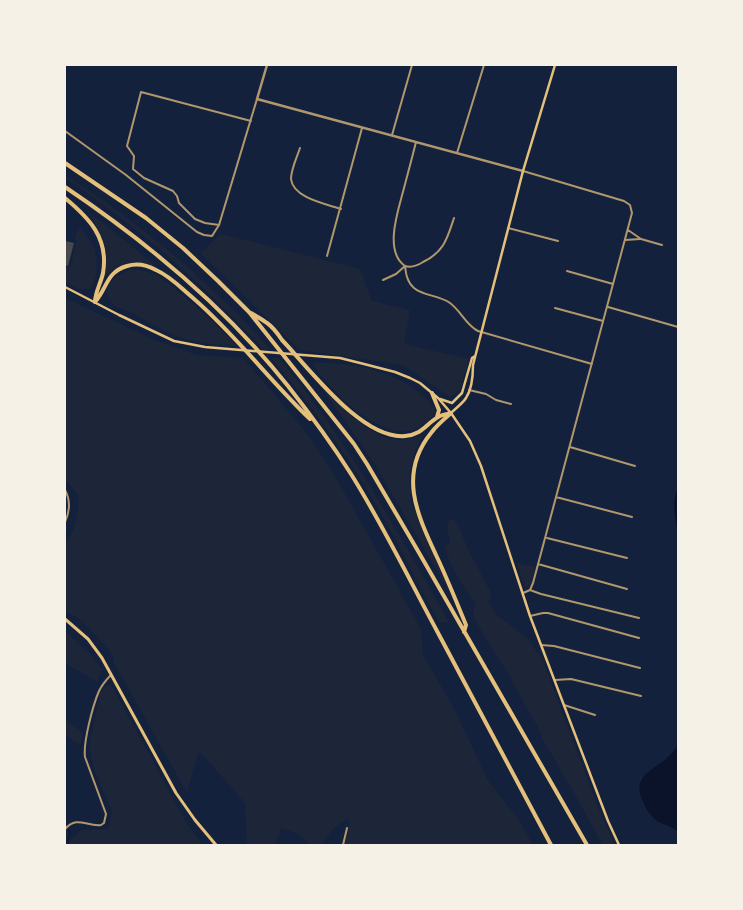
<svg xmlns="http://www.w3.org/2000/svg" width="743" height="910" font-family="'Archivo Narrow',sans-serif">
<rect width="100%" height="100%" fill="#14213d"/>
<!-- green -->
<path fill="#1d2539" d="M 65,175 C 141,224 211,282 271,350 L 263,349 C 203,284 139,227 65,178 Z
M 88,212 L 106,225 L 158,268 C 136,260 120,259 104,278 C 110,250 103,235 88,212 Z
M 81,228 L 95,249 L 97,269 L 94,283 L 89,289 L 78,289 L 65,282 L 65,269 L 71,266 L 76,242 L 75,237 L 78,230 Z
M 221,234 L 360,269 L 372,301 L 410,310 L 404,344 L 469,359 L 460,390 L 450,397 L 403,365 L 300,350 L 200,253 Z
M 131,269 L 145,271 L 158,276 L 172,286 L 211,320 L 237,346 C 216,345 193,343 173,335 C 153,326 135,312 114,306 C 112,302 109,298 108,295 C 104,281 121,274 131,269 Z
M 65,298 L 154,340 L 197,355 L 243,358 L 275,395 L 312,440 L 340,485 L 421,629 L 423,655 L 452,705 L 489,782 L 519,820 L 533,845 L 352,845 L 345,843 L 350,823 L 348,818 L 333,829 L 321,845 L 311,845 L 297,833 L 281,828 L 275,845 L 247,845 L 245,803 L 203,755 L 198,753 L 187,793 L 113,661 L 114,656 C 102,643 90,627 76,617 C 73,615 69,614 65,611 L 65,540 C 77,534 78,509 79,496 L 65,479 Z
M 271,358 L 279,358 C 347,439 397,531 449,622 L 439,622 C 414,578 393,531 366,488 C 338,442 306,399 271,358 Z
M 312,363 C 354,361 410,374 435,409 L 434,416 C 426,424 415,431 403,431 C 370,431 329,389 312,363 Z
M 320,385 C 339,403 369,437 396,440 C 403,440 413,438 420,436 L 422,437 L 414,454 L 409,475 L 411,502 L 430,548 L 449,588 L 447,588 L 374,463 Z
M 450,519 L 456,521 L 468,549 L 491,593 L 489,602 L 497,615 L 528,639 L 543,661 L 598,807 L 615,845 L 603,845 L 598,837 L 572,789 L 543,740 L 538,727 L 517,691 L 510,676 L 493,651 L 473,616 L 475,602 C 462,586 450,567 445,547 L 450,543 L 447,525 Z
M 517,563 L 535,567 L 531,583 L 528,587 L 524,585 Z
M 65,631 L 89,653 L 102,669 L 97,682 L 65,663 Z
M 108,685 L 112,686 L 188,826 L 203,845 L 69,845 L 70,841 L 81,830 L 108,829 L 112,812 L 94,769 L 89,744 L 100,694 L 104,687 Z
M 65,719 L 83,733 L 80,746 L 65,734 Z"/>
<!-- water -->
<path fill="#0b132b" d="M 678,489 L 678,535 C 676,520 670,503 678,489 Z
M 678,745 L 678,832 C 672,826 664,825 657,821 C 651,817 646,809 643,802 C 631,776 652,771 668,757 C 672,753 675,749 678,745 Z"/>
<g fill="none" stroke-linecap="round" stroke-linejoin="round">
<!-- stream -->
<path stroke="#0b132b" stroke-width="1" d="M 66,845 L 70,835 L 69,830"/>
</g>
<!-- building -->
<path fill="#48494c" d="M 65,241 L 74,243 L 68,266 L 65,265 Z"/>
<g fill="none" stroke-linecap="round" stroke-linejoin="round">
<!-- minor -->
<path stroke="#b1986c" stroke-width="2" d="M 65,131 L 126,175 L 197,232 L 204,235 L 212,236 L 219,225 L 257,99
M 392,135 L 412,65
M 300,148 C 297,157 291,169 291,179 C 293,198 326,204 341,209
M 457,153 L 484,65
M 523,171 L 624,201 L 630,205 L 632,213 L 533,583 L 530,590 L 523,593
M 454,218 C 447,239 444,252 423,262 C 417,266 412,268 405,266 C 406,274 407,282 414,288 C 423,296 439,295 450,303 C 461,311 466,325 478,331 L 592,364
M 219,225 L 205,223 L 195,219 L 179,203 L 177,196 L 173,191 L 144,178 L 133,169 L 134,156 L 127,146 L 141,92 L 251,121
M 508,228 L 558,241
M 628,230 L 641,239 L 662,245
M 625,240 L 640,239
M 327,256 L 362,128
M 567,271 L 613,284
M 383,280 L 396,274 L 405,266 C 383,251 399,208 404,188 C 408,173 412,158 416,142
M 608,307 L 678,327
M 555,308 L 603,321
M 469,390 L 486,394 L 496,400 L 511,404
M 570,447 L 635,466
M 65,490 C 71,501 70,511 65,522
M 556,497 L 632,517
M 547,538 L 627,558
M 538,564 L 627,589
M 530,590 L 541,594 L 639,618
M 530,616 L 543,613 L 548,613 L 639,638
M 541,645 L 554,646 L 640,668
M 555,680 L 571,679 L 641,696
M 564,705 L 595,715
M 65,829 C 77,815 87,827 101,825 L 104,823 L 106,814 L 85,757 C 83,742 93,705 99,691 C 102,685 106,680 111,675
M 343,845 L 347,828"/>
<!-- tertiary -->
<path stroke="#b1986c" stroke-width="2.5" d="M 267,65 L 257,99 L 523,171"/>
<!-- secondary -->
<path stroke="#e5c07b" stroke-width="2.5" d="M 65,287 L 119,315 L 174,341 L 205,347 L 340,358 L 364,364 L 395,372 L 410,378 L 420,383 L 438,398 L 451,413 L 470,441 L 481,466 L 530,616 L 608,821 L 619,845
M 440,399 L 452,403 L 462,393 L 472,358 L 475,356
M 451,413 C 456,408 463,403 466,398 C 472,389 473,376 473,365 L 523,171 L 555,65"/>
<!-- primary -->
<path stroke="#e5c07b" stroke-width="3" d="M 65,619 L 88,639 L 102,658 L 176,793 L 195,820 L 216,845"/>
<!-- motorway -->
<path stroke="#e5c07b" stroke-width="4" d="M 65,163 L 146,218 L 183,248 L 218,281 L 249,312 L 354,444 L 367,464 L 418,551 L 587,845
M 65,187 C 147,242 226,308 288,386 C 310,414 332,444 351,474 C 383,525 409,579 437,631 C 475,703 513,774 551,845
M 65,198 C 89,218 109,238 103,273 C 101,283 95,292 95,302
M 95,302 C 107,289 106,272 127,266 C 136,263 147,265 156,270 C 170,276 181,288 193,298 C 235,334 269,380 310,419
M 251,313 C 256,316 262,319 267,323 C 273,327 278,334 282,340 C 309,368 362,440 405,436 C 424,434 426,423 440,416 C 444,414 448,414 451,413
M 432,393 L 439,410 L 437,417
M 450,414 C 443,420 436,426 431,433 C 398,474 417,514 436,555 C 447,578 456,601 466,625 L 464,632"/>
</g>
<!-- border -->
<rect width="743" height="910" fill="none" stroke="#f6f1e7" stroke-width="132"/>
</svg>
